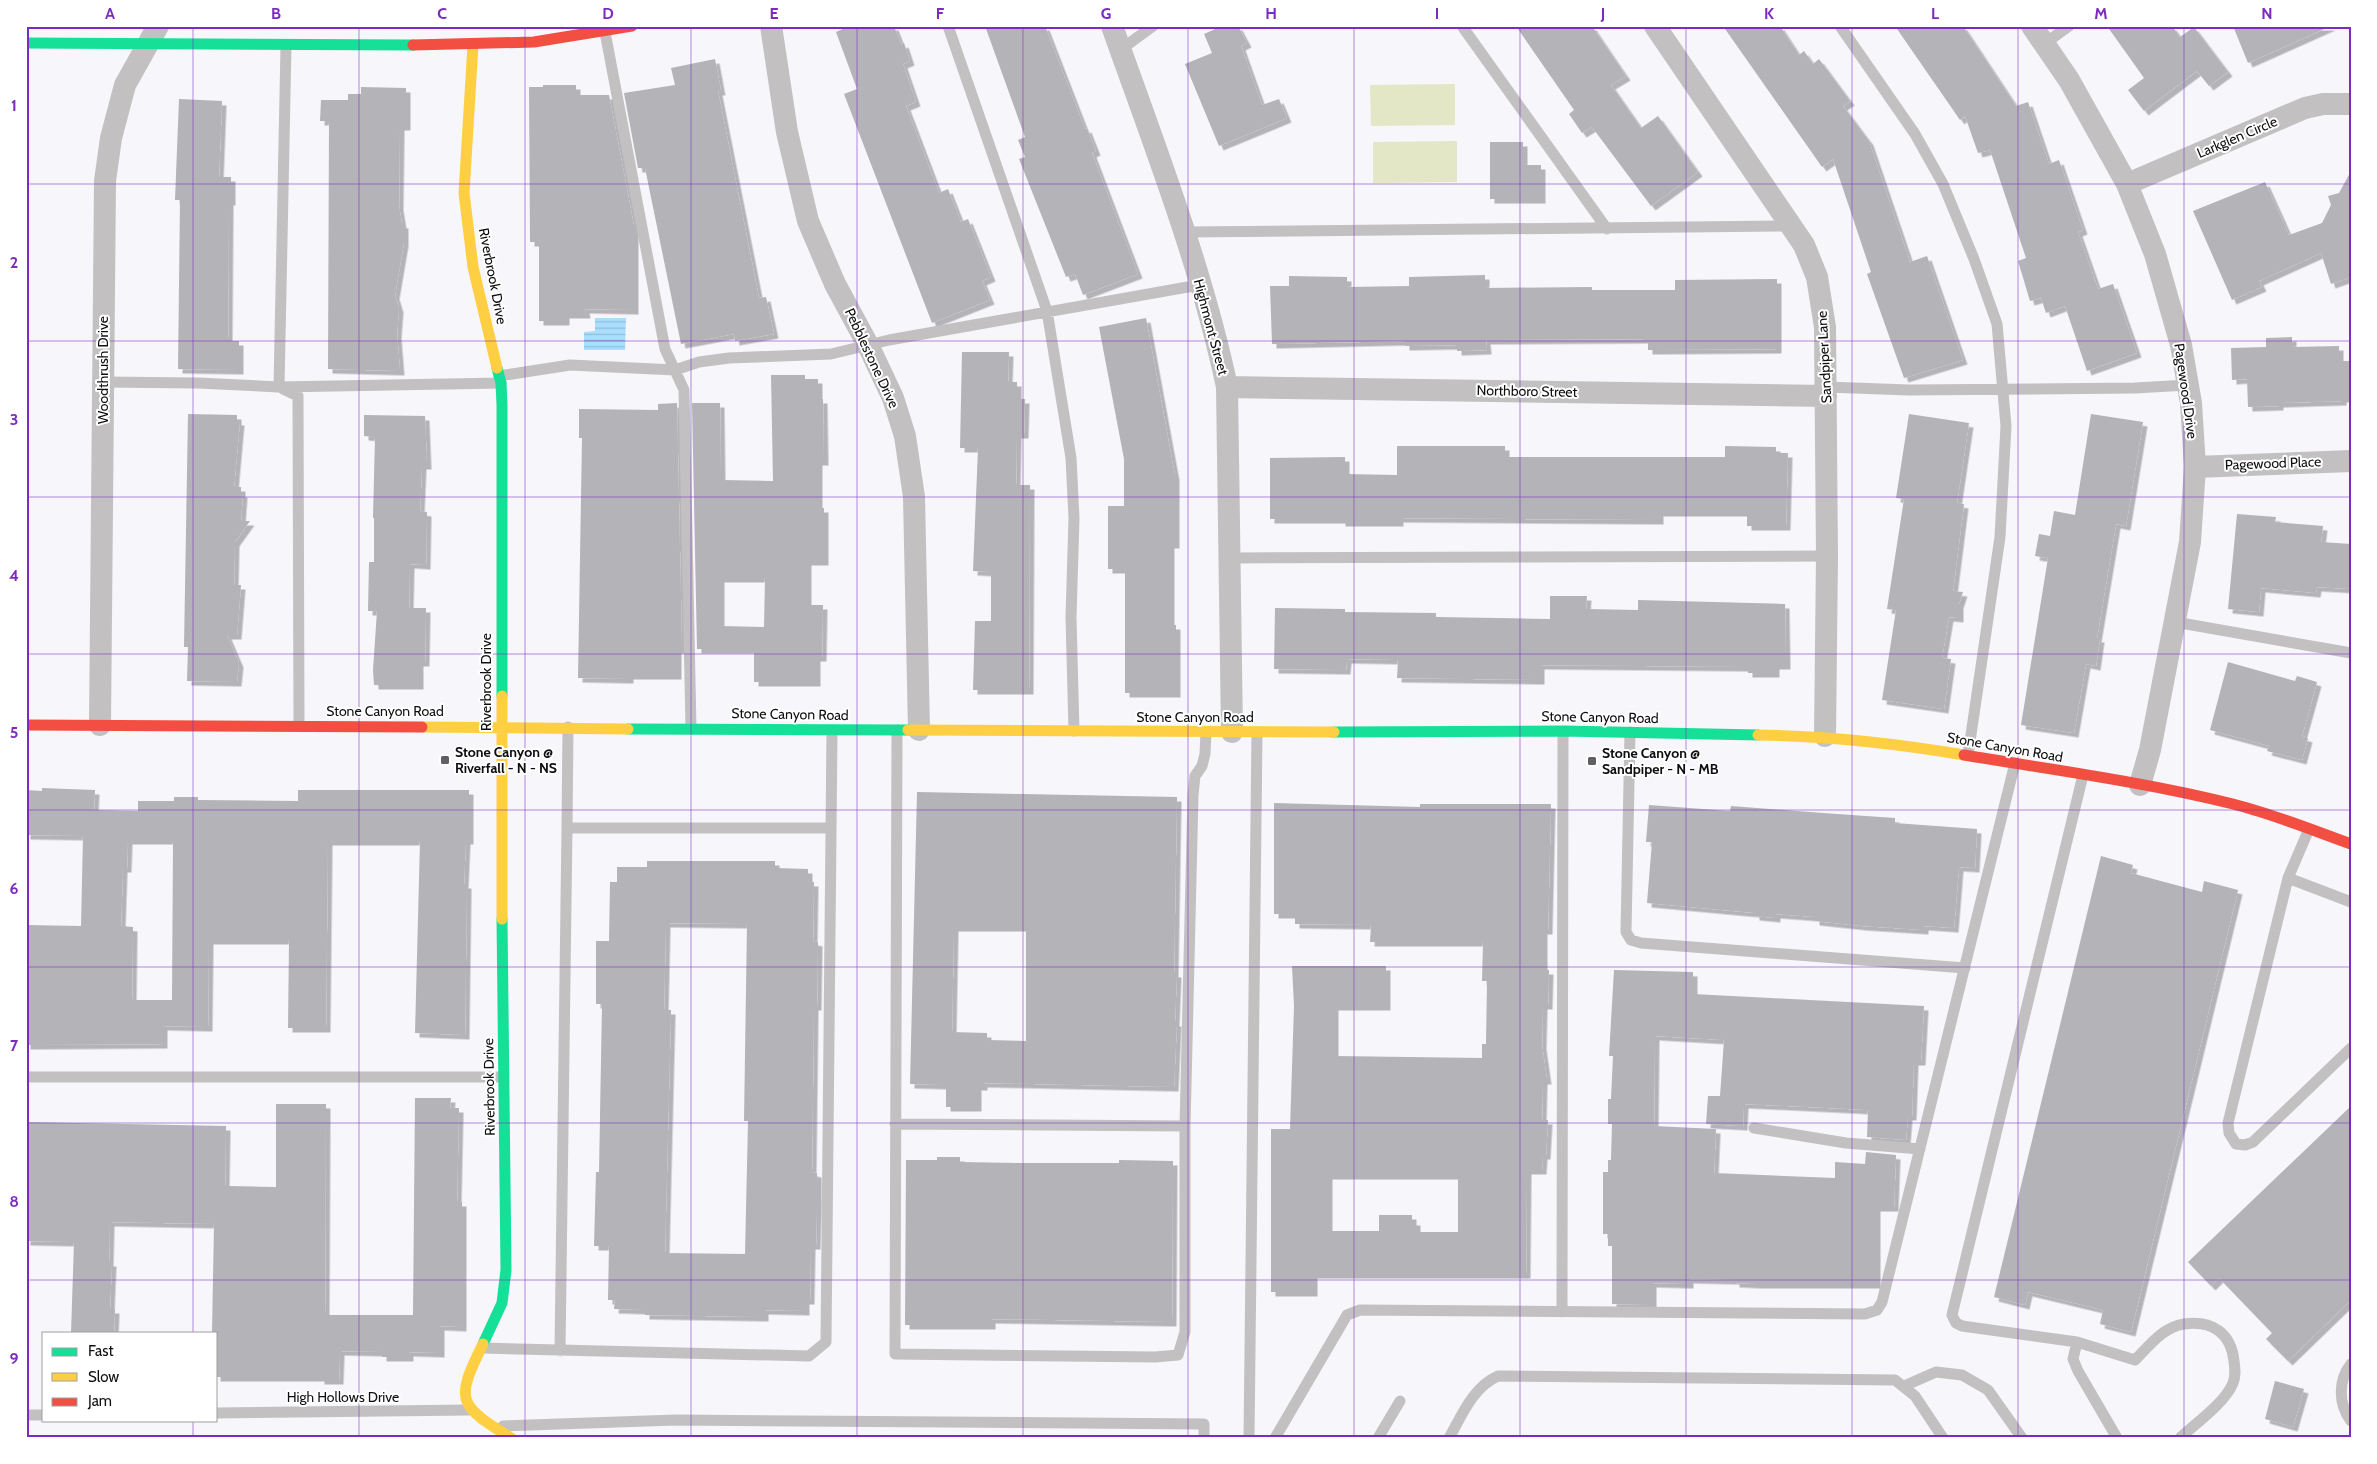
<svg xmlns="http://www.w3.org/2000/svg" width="2377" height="1464" font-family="Cabin,sans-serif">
<defs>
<pattern id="water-rules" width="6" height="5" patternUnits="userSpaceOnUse" patternTransform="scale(1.25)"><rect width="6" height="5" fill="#aadefd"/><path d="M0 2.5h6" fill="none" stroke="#91bdd8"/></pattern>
<filter id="shadow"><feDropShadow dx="4.5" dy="4.5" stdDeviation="0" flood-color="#0004"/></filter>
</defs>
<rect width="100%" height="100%" fill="#f6f6fb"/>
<!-- pitch -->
<path fill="#e3e7c5" d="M 1455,84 L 1455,125 L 1371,126 L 1370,85 Z
M 1457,141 L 1457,182 L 1373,183 L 1373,142 Z"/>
<!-- water -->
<path fill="url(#water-rules)" d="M 595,318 L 626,318 L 625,350 L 584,350 L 584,332 L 595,331 Z"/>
<!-- building -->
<path fill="#b3b3b8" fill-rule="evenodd" filter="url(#shadow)" d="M 849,26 L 894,26 L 901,44 L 904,43 L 910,61 L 903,64 L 916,102 L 906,106 L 939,193 L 948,189 L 961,222 L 968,219 L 991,277 L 982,281 L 990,300 L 932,323 L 844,94 L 857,89 L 836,32 Z
M 985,26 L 1045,26 L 1085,129 L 1087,128 L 1096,151 L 1092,153 L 1138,274 L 1083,295 L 1075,274 L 1066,277 L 1019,159 L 1025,157 L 1018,140 L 1025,137 Z
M 1222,26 L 1238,26 L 1247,43 L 1241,46 L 1262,105 L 1279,99 L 1287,118 L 1219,146 L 1185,64 L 1212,53 L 1204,34 Z
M 1516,26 L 1592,26 L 1626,76 L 1611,85 L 1641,128 L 1658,116 L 1698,172 L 1651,206 L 1592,127 L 1582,133 L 1569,114 L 1574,110 Z
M 1723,26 L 1780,26 L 1799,55 L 1804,51 L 1813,64 L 1819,59 L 1850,101 L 1843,106 L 1869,141 L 1910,262 L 1927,256 L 1963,360 L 1904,378 L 1867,274 L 1871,272 L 1833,159 L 1822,167 Z
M 1895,26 L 1963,26 L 2016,106 L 2028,102 L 2049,164 L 2059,160 L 2083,230 L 2078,232 L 2098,289 L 2113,284 L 2137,353 L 2087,371 L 2065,306 L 2046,313 L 2041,298 L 2030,301 L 2018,261 L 2026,258 L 1990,150 L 1978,153 L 1965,116 L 1960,120 Z
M 2107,26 L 2172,26 L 2180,37 L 2194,27 L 2228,72 L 2209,86 L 2197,71 L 2144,111 L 2128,90 L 2144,78 Z
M 2233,26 L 2331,26 L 2248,63 Z
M 715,59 L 721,91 L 718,91 L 759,298 L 766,297 L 774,334 L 735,341 L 734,334 L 681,344 L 645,168 L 638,168 L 624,93 L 675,85 L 671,68 Z
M 543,85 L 576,85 L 576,95 L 609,95 L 634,226 L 634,310 L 585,309 L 586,314 L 565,314 L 565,321 L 539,321 L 539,242 L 530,242 L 529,87 L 543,87 Z
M 361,87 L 406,88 L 406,126 L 400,126 L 399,206 L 402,224 L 404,224 L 404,242 L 395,295 L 399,308 L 397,334 L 400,371 L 328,369 L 329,121 L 320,121 L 321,100 L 348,100 L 348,94 L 361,94 Z
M 179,99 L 222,101 L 219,177 L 231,177 L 231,201 L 229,201 L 228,341 L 239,341 L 239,370 L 178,369 L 180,200 L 175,200 Z
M 1490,142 L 1523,142 L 1523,165 L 1541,165 L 1541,199 L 1490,199 Z
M 2351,171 L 2351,277 L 2331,284 L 2321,253 L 2259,281 L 2262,287 L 2232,300 L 2193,211 L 2265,182 L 2289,235 L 2322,223 L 2331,205 L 2328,196 L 2339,193 Z
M 1485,275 L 1485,288 L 1592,287 L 1592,290 L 1675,290 L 1675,280 L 1777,279 L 1777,349 L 1648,350 L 1648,339 L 1486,340 L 1487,350 L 1457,351 L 1457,345 L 1405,346 L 1405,341 L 1272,344 L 1270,286 L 1289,286 L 1289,276 L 1347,277 L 1347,287 L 1409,286 L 1409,277 Z
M 1146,318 L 1175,476 L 1175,544 L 1170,544 L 1170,625 L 1176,625 L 1176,693 L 1125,693 L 1125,569 L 1108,569 L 1108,506 L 1124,506 L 1124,459 L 1099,327 Z
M 2292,337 L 2292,347 L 2339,346 L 2339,361 L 2351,361 L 2351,398 L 2342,398 L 2342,401 L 2279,403 L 2279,406 L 2248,407 L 2247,379 L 2232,380 L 2231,348 L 2266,347 L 2266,338 Z
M 962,352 L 1009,352 L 1008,382 L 1017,382 L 1017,399 L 1025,399 L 1024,434 L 1017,434 L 1016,485 L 1030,485 L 1029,690 L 973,690 L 975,621 L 991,621 L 991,572 L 973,571 L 978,448 L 960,448 Z
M 771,375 L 805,375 L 805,379 L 818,379 L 818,399 L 823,399 L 824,461 L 818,461 L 818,508 L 824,508 L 824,561 L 807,561 L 807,605 L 823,605 L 822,657 L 816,657 L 816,682 L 754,682 L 754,649 L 697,649 L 692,403 L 720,403 L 721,480 L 773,481 ZM 720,578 L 765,578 L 764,627 L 720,626 Z
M 677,403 L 682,649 L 677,649 L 677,675 L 629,675 L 629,679 L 578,678 L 582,438 L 579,438 L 579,409 L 658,410 L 658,404 Z
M 188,414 L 237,415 L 237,421 L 240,421 L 234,487 L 241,487 L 241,493 L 243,493 L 241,521 L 250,521 L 235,542 L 234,585 L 241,585 L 237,635 L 227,635 L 239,663 L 237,682 L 187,681 L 188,647 L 184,647 Z
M 1909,414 L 1969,423 L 1957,503 L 1964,504 L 1953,591 L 1963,592 L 1959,604 L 1959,618 L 1949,617 L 1942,658 L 1951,659 L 1944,709 L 1882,700 L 1896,610 L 1887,609 L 1904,499 L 1896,498 Z
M 2091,414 L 2143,422 L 2126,526 L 2116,524 L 2097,638 L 2100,638 L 2096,666 L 2086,664 L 2074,733 L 2021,725 L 2048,558 L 2035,556 L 2039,534 L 2050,536 L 2054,511 L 2075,515 Z
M 364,415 L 425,416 L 427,465 L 422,465 L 420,511 L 427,512 L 426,565 L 410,564 L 409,608 L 426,608 L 425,662 L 419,662 L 419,685 L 374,685 L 373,670 L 377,611 L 368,611 L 369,562 L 374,562 L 374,518 L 373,518 L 375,437 L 364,436 Z
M 1397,446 L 1505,446 L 1505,457 L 1725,457 L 1725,446 L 1776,447 L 1776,453 L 1788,453 L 1786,526 L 1747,526 L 1747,512 L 1659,512 L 1659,520 L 1399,518 L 1399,522 L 1341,522 L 1341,519 L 1270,519 L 1270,458 L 1345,457 L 1345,474 L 1397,475 Z
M 2237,514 L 2276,517 L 2275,522 L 2323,526 L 2321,542 L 2351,544 L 2351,589 L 2317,587 L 2316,593 L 2261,588 L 2259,612 L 2228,609 Z
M 1550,596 L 1587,596 L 1586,609 L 1638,610 L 1638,600 L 1785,604 L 1786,665 L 1775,665 L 1775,673 L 1748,673 L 1748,667 L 1540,665 L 1540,680 L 1397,678 L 1398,660 L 1347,659 L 1346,670 L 1274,669 L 1275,608 L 1345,609 L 1345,612 L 1436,613 L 1436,617 L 1550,619 Z
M 2228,662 L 2295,681 L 2297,676 L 2317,682 L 2302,736 L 2308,738 L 2302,760 L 2267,751 L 2269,746 L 2210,730 Z
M 42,788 L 95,790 L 94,810 L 138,811 L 138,801 L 174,801 L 174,797 L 198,797 L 198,800 L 298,801 L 298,790 L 469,790 L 469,840 L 466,840 L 464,884 L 467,884 L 465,1035 L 415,1033 L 420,841 L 328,841 L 326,1028 L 288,1028 L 289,940 L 209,940 L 208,1027 L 163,1026 L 163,1044 L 26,1045 L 26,925 L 81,926 L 83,836 L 26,835 L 26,790 L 42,791 ZM 128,840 L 173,840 L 172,1000 L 132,1000 L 133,927 L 121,926 L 123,868 L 127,868 Z
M 917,792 L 1177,797 L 1174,973 L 1177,973 L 1175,1022 L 1177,1022 L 1174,1087 L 983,1083 L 983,1086 L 977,1086 L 977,1107 L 946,1107 L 946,1085 L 910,1084 ZM 954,927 L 1022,927 L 1022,929 L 1026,929 L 1026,1041 L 987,1040 L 987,1033 L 952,1032 Z
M 1274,803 L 1420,807 L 1420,804 L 1551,804 L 1548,930 L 1543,930 L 1543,970 L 1549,970 L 1548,1005 L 1543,1005 L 1542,1045 L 1547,1080 L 1543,1080 L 1542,1120 L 1548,1120 L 1546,1155 L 1543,1155 L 1542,1170 L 1527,1170 L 1526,1274 L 1313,1274 L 1313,1292 L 1271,1292 L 1271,1129 L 1290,1129 L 1294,1006 L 1292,966 L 1386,966 L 1386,1006 L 1334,1006 L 1334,1056 L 1482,1058 L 1482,1044 L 1486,1044 L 1487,981 L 1482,981 L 1483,942 L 1370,942 L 1371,925 L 1295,924 L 1295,914 L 1274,914 ZM 1328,1175 L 1458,1175 L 1458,1232 L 1416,1232 L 1416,1221 L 1412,1221 L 1412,1215 L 1379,1215 L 1379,1231 L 1328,1231 Z
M 1649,805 L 1730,811 L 1731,806 L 1823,813 L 1895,818 L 1895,823 L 1977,829 L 1975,868 L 1959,867 L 1954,928 L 1924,926 L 1924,930 L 1862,926 L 1815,921 L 1815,917 L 1776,914 L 1776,918 L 1755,916 L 1755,913 L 1647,903 L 1652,842 L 1646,842 Z
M 2101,856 L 2133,865 L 2131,873 L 2202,892 L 2204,881 L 2238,890 L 2131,1332 L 2100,1324 L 2103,1310 L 2028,1292 L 2025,1305 L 1994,1297 Z
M 647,861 L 775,861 L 775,868 L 808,869 L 808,882 L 814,882 L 813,941 L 818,942 L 817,1006 L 814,1006 L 812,1172 L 817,1173 L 817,1209 L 816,1245 L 811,1245 L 810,1300 L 805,1300 L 805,1311 L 764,1310 L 764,1317 L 645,1315 L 645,1310 L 614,1309 L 615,1300 L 608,1300 L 609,1246 L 594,1246 L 596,1172 L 599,1172 L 602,1004 L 596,1004 L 596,941 L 609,941 L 610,882 L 617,882 L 617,867 L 647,867 ZM 666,923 L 747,924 L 744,1121 L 748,1121 L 745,1254 L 665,1253 L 671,1010 L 664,1010 Z
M 1614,970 L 1693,972 L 1693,994 L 1924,1006 L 1921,1061 L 1914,1061 L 1912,1116 L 1908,1116 L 1906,1140 L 1867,1137 L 1868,1110 L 1744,1104 L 1743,1126 L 1706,1124 L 1708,1096 L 1720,1096 L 1724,1040 L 1655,1036 L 1654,1126 L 1716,1129 L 1714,1173 L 1835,1178 L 1835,1162 L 1865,1164 L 1866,1152 L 1896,1155 L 1894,1207 L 1876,1207 L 1876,1284 L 1758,1284 L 1735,1283 L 1735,1280 L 1689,1279 L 1689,1284 L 1652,1283 L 1652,1305 L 1612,1304 L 1612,1246 L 1608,1246 L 1608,1234 L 1603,1234 L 1603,1172 L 1608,1172 L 1608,1160 L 1611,1160 L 1612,1124 L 1608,1124 L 1608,1099 L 1611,1099 L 1613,1056 L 1609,1056 Z
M 415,1098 L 451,1098 L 450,1108 L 459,1108 L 457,1202 L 462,1202 L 462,1327 L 440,1326 L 440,1353 L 409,1352 L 409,1357 L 382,1357 L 382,1352 L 340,1351 L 339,1380 L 320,1380 L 320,1377 L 216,1377 L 216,1333 L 212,1333 L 214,1224 L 110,1222 L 109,1262 L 112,1262 L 110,1309 L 115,1309 L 114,1333 L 71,1333 L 74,1242 L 26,1241 L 26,1122 L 226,1126 L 225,1186 L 276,1187 L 276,1104 L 326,1104 L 325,1315 L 413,1315 Z
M 2351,1106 L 2351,1300 L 2288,1361 L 2266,1339 L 2272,1333 L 2219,1278 L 2211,1286 L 2188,1262 Z
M 937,1157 L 960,1157 L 960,1162 L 1018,1163 L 1119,1163 L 1119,1160 L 1173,1161 L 1172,1322 L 991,1319 L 991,1325 L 905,1325 L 906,1160 L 937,1160 Z
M 2275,1381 L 2304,1389 L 2293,1427 L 2265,1419 Z"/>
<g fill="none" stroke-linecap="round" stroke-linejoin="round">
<!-- lane -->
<path stroke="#c2c0c1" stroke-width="11" d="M 948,26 L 1047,311 L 1071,458 L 1074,518 L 1071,617 L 1074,731
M 1462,26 L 1607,229
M 1840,26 L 1915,134 L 1943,184 L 1974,259 L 1997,324 L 2006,426 L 2000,537 L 1968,755
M 605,32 L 665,349 L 684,390 L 691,728
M 2044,44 L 2069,26
M 1120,50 L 1153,26
M 1185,232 L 1790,226
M 499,376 L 570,365 L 675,370 L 699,362 L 729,358 L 831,354 L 889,340 L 1199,285
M 103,382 L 198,383 L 279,387 L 501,383
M 279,387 L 286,46
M 1826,387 L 1909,390 L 2135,388 L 2188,385
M 283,389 L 298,396 L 299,726
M 1231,558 L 1827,556
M 2175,622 L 2351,653
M 568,727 L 567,828 L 831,828
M 897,730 L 895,1354 L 1155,1357 L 1178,1355 L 1185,1332 L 1185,1126 L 1193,795 L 1195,776 L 1202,766 L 1205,754 L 1206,732
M 1630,732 L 1626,932 L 1631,940 L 1641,943 L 1965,968
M 2083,775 L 1952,1315 L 1956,1323 L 1962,1326 L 2077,1342 L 2135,1360 C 2149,1346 2163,1327 2184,1324 C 2212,1320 2231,1333 2234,1361 C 2235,1369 2236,1376 2233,1383 C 2225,1403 2196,1423 2180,1438
M 2309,829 L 2288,878 L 2228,1123 L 2229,1133 L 2236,1144 L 2245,1145 L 2253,1142 L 2351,1048
M 2288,878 L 2351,902
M 26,1077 L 503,1077
M 895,1124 L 1185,1126
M 1754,1128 L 1846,1143 L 1920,1149
M 1562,1312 L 1563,732
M 2077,1342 L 2073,1359 L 2078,1371 L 2117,1438
M 482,1348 L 809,1356 L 826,1342 L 832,730
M 560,1351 L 567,828
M 2351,1364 C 2338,1380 2338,1404 2351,1421
M 1904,1386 L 1936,1372 L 1962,1375 L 1988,1390 L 2022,1438
M 216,1413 L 469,1410
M 26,1415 L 44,1415
M 503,1426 L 676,1420 L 1204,1424 L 1204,1438
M 1249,1438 L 1257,732
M 1275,1438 L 1347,1315 L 1360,1310 L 1865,1314 L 1877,1310 L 1882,1302 L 2015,763
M 1378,1438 L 1400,1401
M 1449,1438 C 1462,1415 1473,1387 1498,1376 L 1895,1380 L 1915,1396 L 1943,1438"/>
<!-- street -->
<path stroke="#c2c0c1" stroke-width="22" d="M 771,26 L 787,132 L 808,221 L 835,284 L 868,345 L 893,398 L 905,436 L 914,497 L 919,730
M 1112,26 C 1154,145 1201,264 1227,387 L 1232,732
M 1655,26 L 1804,245 L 1817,277 L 1825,327 L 1827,556 L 1825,736
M 2032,26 L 2069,80 L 2127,184 L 2155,254 L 2181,345 L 2191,403 L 2195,467 L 2190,542 L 2150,750 L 2140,785
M 2127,184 L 2305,108 L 2323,104 L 2351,104
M 1227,387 L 1826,396
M 2195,467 L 2351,461
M 100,725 L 105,181 L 111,138 L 125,85 L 158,26"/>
<!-- fast -->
<path stroke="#16e098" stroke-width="11" d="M 26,43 L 413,45
M 497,368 L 501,383 L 502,405 L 502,696
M 628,729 L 908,730
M 1334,732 L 1563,731 L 1758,735
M 483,1344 L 502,1303 L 506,1270 L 502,919"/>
<!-- slow -->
<path stroke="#ffcf43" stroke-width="11" d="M 473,45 L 464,193 L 473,267 L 497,368
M 502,696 L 502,919
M 422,727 L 628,729
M 908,730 L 1334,732
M 1758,735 C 1829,736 1894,743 1964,755
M 483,1344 C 454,1402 459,1405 511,1438"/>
<!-- jam -->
<path stroke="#f24e42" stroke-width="11" d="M 413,45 L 534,42 L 632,26
M 26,725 L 422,727
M 1964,755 C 2054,770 2145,782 2233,804 C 2273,814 2312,830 2351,844"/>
</g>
<!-- grid -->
<path fill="none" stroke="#7b2cbf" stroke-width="1" stroke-opacity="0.55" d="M 193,26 L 193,1333M 359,26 L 359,1438M 525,26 L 525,1438M 691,26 L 691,1438M 857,26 L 857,1438M 1023,26 L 1023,1438M 1188,26 L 1188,1438M 1354,26 L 1354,1438M 1520,26 L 1520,1438M 1686,26 L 1686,1438M 1852,26 L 1852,1438M 2018,26 L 2018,1438M 2184,26 L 2184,1438M 26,184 L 2351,184M 26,341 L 2351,341M 26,497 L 2351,497M 26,654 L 2351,654M 26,810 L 2351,810M 26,967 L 2351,967M 26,1123 L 2351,1123M 26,1280 L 2351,1280M 193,1420 L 193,1438"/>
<!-- markers -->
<g fill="#606064" stroke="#fff" stroke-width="2">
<rect x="440" y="755" width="10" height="10" rx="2.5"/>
<rect x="1587" y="756" width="10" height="10" rx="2.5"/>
</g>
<g text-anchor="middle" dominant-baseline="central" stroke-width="4" stroke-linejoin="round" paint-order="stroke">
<!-- street labels -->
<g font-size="14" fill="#0f0f12" stroke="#fff">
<text transform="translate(2237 137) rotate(-23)">Larkglen Circle</text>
<text transform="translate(493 276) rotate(79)">Riverbrook Drive</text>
<text transform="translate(1211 327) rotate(75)">Highmont Street</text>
<text transform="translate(1824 357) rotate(-93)">Sandpiper Lane</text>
<text transform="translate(872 358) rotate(65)">Pebblestone Drive</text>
<text transform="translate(103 370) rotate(-90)">Woodthrush Drive</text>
<text transform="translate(1527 391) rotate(1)">Northboro Street</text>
<text transform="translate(2186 391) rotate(82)">Pagewood Drive</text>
<text transform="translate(2273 463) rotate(-2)">Pagewood Place</text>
<text transform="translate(486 682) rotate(-90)">Riverbrook Drive</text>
<text x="385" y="711">Stone Canyon Road</text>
<text transform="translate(790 714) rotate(1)">Stone Canyon Road</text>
<text x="1195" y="717">Stone Canyon Road</text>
<text transform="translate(1600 717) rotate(1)">Stone Canyon Road</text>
<text transform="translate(2005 747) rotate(10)">Stone Canyon Road</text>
<text transform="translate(489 1087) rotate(-91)">Riverbrook Drive</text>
<text x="343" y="1397">High Hollows Drive</text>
</g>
<!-- poi labels -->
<g font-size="14" font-weight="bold" fill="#0f0f12" stroke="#fff" text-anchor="start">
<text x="455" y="752">Stone Canyon @<tspan x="455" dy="16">Riverfall - N - NS</tspan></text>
<text x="1602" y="753">Stone Canyon @<tspan x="1602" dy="16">Sandpiper - N - MB</tspan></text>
</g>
</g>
<!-- border -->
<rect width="2377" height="1464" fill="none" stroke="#ffffff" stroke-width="55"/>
<!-- legend -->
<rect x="42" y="1332" width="175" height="90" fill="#ffffff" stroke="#9f9fa0"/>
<rect x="52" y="1348" width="25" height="8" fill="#16e098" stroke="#9f9fa0"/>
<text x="88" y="1356" font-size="15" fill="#0f0f12">Fast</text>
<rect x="52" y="1373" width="25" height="8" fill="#ffcf43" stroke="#9f9fa0"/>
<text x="88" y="1382" font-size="15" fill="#0f0f12">Slow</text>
<rect x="52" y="1398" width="25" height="8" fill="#f24e42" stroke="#9f9fa0"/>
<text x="88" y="1406" font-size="15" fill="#0f0f12">Jam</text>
<rect x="28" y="28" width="2322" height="1408" fill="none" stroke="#7b2cbf" stroke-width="2"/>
<g font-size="16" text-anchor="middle" font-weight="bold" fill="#7b2cbf">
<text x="110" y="19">A</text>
<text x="276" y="19">B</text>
<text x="442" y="19">C</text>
<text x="608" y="19">D</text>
<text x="774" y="19">E</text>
<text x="940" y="19">F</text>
<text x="1106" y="19">G</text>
<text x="1271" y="19">H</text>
<text x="1437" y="19">I</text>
<text x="1603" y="19">J</text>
<text x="1769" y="19">K</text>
<text x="1935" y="19">L</text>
<text x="2101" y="19">M</text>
<text x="2267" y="19">N</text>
<text x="14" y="111">1</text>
<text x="14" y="268">2</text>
<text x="14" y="425">3</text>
<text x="14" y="581">4</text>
<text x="14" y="738">5</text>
<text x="14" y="894">6</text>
<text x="14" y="1051">7</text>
<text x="14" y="1207">8</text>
<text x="14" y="1364">9</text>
</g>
</svg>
